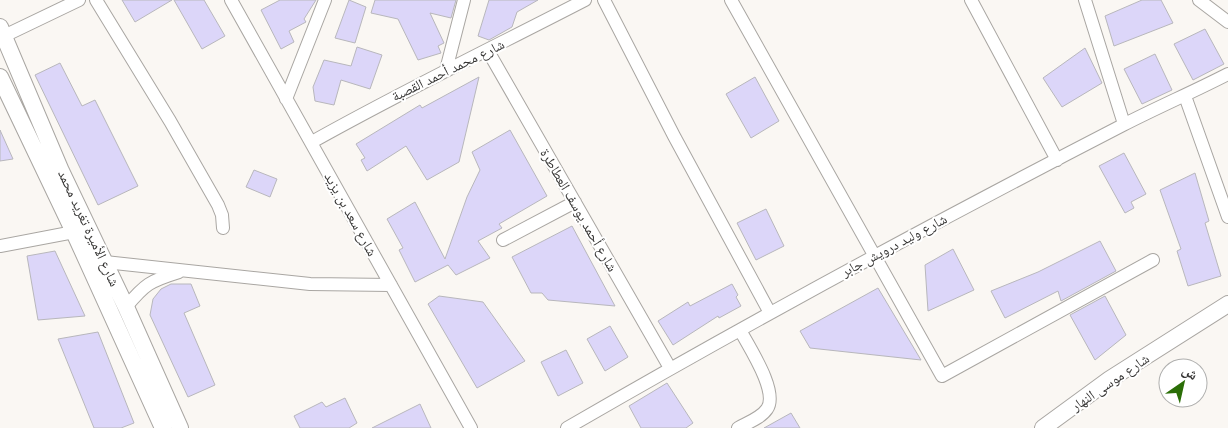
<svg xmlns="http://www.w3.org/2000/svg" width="1228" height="428" font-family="Montserrat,'Noto Naskh Arabic',sans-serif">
<rect width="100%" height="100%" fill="#faf7f3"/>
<!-- building -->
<path fill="#dcd6f9" stroke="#b8b7bc" d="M 122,0 L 172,0 L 135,22 Z
M 174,0 L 204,0 L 225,36 L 202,49 Z
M 280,0 L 316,0 L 304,19 L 306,22 L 289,31 L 294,42 L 281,49 L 261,10 Z
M 349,0 L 366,7 L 355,43 L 335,38 Z
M 375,0 L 456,0 L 451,18 L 430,13 L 444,43 L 438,46 L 441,53 L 418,60 L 398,19 L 371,13 Z
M 489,0 L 538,0 L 517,12 L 512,27 L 489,40 L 478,36 Z
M 1142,0 L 1161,0 L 1173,23 L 1114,46 L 1105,16 Z
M 1205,29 L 1224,64 L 1193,80 L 1174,44 Z
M 357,47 L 382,55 L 370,89 L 341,80 L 334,105 L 315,101 L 313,87 L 324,60 L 351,66 Z
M 1085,48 L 1102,83 L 1062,107 L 1043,78 Z
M 1155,54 L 1172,90 L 1142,104 L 1124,69 Z
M 60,63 L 82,106 L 95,100 L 138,186 L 98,205 L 35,75 Z
M 479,77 L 459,162 L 427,180 L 406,146 L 367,171 L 361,160 L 365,158 L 356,144 L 420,105 L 422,108 Z
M 755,77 L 779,121 L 751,138 L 726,94 Z
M 0,130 L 13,159 L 0,161 Z
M 510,130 L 547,196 L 499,224 L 502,228 L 478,241 L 490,258 L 456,275 L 448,265 L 415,282 L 399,250 L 403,248 L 387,219 L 415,202 L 445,259 L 467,197 L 480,170 L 472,152 Z
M 1124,153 L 1146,194 L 1131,202 L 1134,208 L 1125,213 L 1099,166 Z
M 254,170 L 277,179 L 270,197 L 246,187 Z
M 1195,173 L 1209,221 L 1205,223 L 1221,276 L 1188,286 L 1177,251 L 1181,249 L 1160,190 Z
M 766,209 L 784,246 L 756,260 L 737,223 Z
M 572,226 L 615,306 L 548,300 L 542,293 L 531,293 L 512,257 Z
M 1100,241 L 1116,271 L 1061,301 L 1058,291 L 1005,318 L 991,291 L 1038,272 Z
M 953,249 L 974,290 L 928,311 L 925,265 Z
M 55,251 L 85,316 L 38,320 L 27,256 Z
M 171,284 L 191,284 L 200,306 L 184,313 L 215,385 L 188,397 L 150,315 L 153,299 L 161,289 Z
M 732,284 L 738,295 L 736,297 L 741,306 L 719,318 L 718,316 L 673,345 L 658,321 L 688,302 L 690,306 Z
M 878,288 L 921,360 L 810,348 L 800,331 Z
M 439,296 L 483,302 L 525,361 L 477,388 L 428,304 Z
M 1105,296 L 1126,335 L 1095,360 L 1070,315 Z
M 610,326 L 628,357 L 605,371 L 587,339 Z
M 98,332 L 134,423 L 121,428 L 94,428 L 58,339 Z
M 566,350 L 583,383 L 558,396 L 541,362 Z
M 667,383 L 693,423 L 686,428 L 641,428 L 629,406 Z
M 345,398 L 357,423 L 349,428 L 300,428 L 294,416 L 322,402 L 326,407 Z
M 420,404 L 431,428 L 372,428 Z
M 791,413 L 800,428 L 764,428 Z"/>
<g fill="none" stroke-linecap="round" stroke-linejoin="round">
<!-- minor casing -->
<g stroke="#a9a6a2" stroke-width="14">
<path id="minor" d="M 96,0 L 170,121 L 218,205 L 222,215 L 223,228
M 231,0 L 471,428
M 604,0 L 674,136 L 770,313
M 731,0 L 942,376 L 1153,260
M 971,0 L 1057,160
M 1085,0 L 1124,124
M 1199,0 L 1228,22
M 4,36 L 79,0
M 488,51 L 670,368
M 446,70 L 464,0
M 1185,96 L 1228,217
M 286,99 L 325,0
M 312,142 C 401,92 494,47 585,0
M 503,240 L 575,202
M 0,246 L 74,232
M 105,262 L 310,284 L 391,285
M 126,307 C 145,284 150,281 179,272
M 567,428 C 750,322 935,222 1123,125 C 1158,107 1193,92 1228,74
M 738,428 C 747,423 761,418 767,409 C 779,392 749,347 740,330"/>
</g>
<!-- tertiary casing -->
<g stroke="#a9a6a2" stroke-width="18">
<path id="tertiary" d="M 0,27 L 61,171 L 126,307 L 180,428
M 0,77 L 74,232 L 163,428
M 1043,428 L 1110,379 L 1228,304"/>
</g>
<!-- minor -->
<use href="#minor" stroke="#fff" stroke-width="12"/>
<!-- tertiary -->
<use href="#tertiary" stroke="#fff" stroke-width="16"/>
</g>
<g text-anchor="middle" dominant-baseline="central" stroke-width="4" stroke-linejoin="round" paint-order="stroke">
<!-- street labels -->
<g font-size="14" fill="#373635" stroke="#fff">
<text transform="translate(448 70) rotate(-26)">شارع محمد أحمد القصبة</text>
<text transform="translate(579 210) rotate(60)">شارع أحمد يوسف العطاطرة</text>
<text transform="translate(351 214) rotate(61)">شارع سعد بن يزيد</text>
<text transform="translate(89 228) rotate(65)">شارع الأميرة تغريد محمد</text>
<text transform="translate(894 245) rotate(-28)">شارع وليد درويش جابر</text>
<text transform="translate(1110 382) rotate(-34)">شارع موسى النهار</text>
</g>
</g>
<!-- north arrow -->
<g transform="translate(1183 383) rotate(34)"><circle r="24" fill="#ffffff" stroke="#afafae"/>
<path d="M0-4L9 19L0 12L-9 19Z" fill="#2b6e07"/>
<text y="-8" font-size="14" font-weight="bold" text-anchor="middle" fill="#373635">ش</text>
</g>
</svg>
